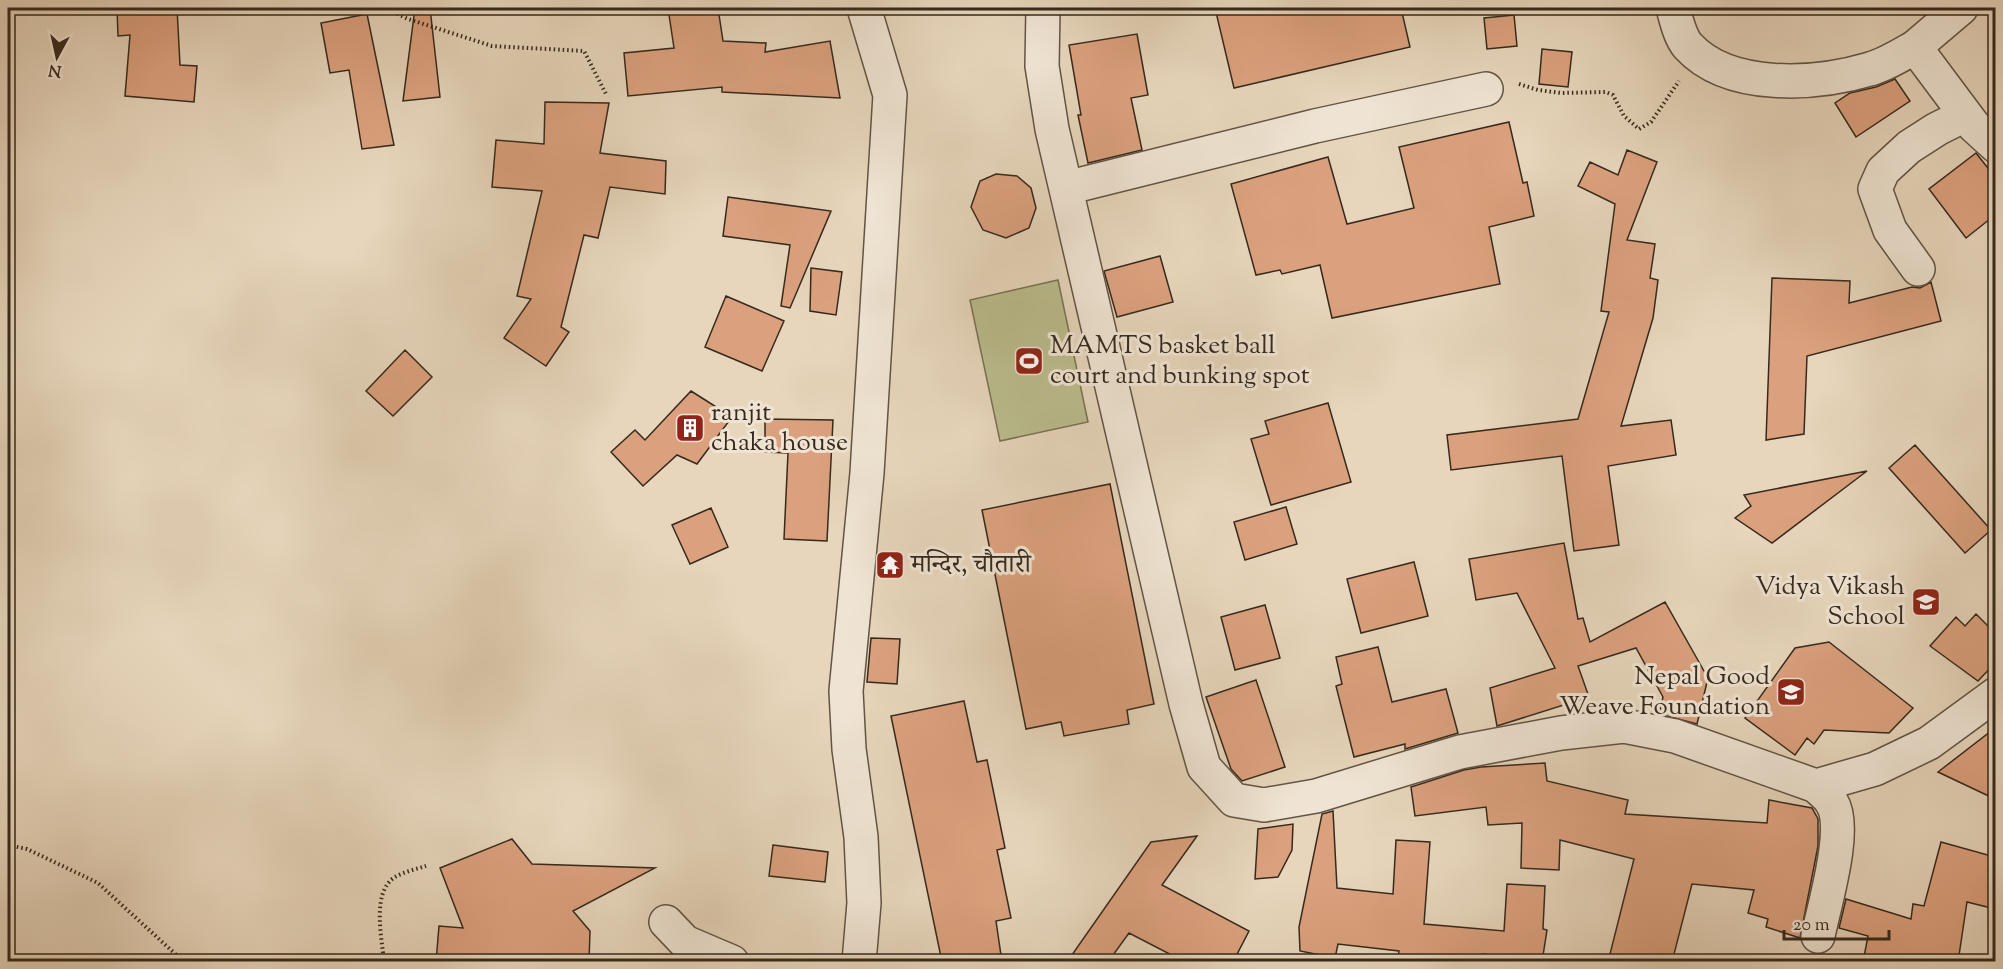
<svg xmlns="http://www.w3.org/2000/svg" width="2003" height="969" font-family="'Sorts Mill Goudy','Noto Serif Devanagari',serif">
<rect width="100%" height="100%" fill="#e7d6bc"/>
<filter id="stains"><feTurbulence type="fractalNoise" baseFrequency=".00333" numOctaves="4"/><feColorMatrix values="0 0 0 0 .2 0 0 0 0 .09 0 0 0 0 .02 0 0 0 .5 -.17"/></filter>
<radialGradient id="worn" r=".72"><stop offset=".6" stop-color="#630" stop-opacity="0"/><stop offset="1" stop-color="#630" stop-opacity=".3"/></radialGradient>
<!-- green -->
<path fill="#babc8d" stroke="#787255" stroke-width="1.5" d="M 1058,280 L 1088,422 L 1000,441 L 970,300 Z"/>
<!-- building -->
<path fill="#dba17e" stroke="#36291d" stroke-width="1.5" d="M 117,8 L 177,8 L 180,65 L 197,66 L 194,102 L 125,96 L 130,35 L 118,36 Z
M 415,8 L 430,8 L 440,97 L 403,101 Z
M 668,8 L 718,8 L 723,41 L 766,43 L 765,52 L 830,41 L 840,98 L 722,92 L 722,87 L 628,96 L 624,53 L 674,48 Z
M 1215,8 L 1401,8 L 1410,47 L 1234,88 Z
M 367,14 L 394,145 L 362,149 L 349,70 L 330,73 L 321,23 Z
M 1514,15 L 1517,46 L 1487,49 L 1484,18 Z
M 1137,34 L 1148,95 L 1131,98 L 1142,150 L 1088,163 L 1078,115 L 1081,115 L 1069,45 Z
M 1542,49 L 1572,52 L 1568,87 L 1539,84 Z
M 1895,79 L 1910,101 L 1856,137 L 1835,103 L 1850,93 L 1876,87 Z
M 545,102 L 609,103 L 600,153 L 666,161 L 665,194 L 610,187 L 598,238 L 584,235 L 561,327 L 569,332 L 546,366 L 504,338 L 531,299 L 517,296 L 542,191 L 492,187 L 496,140 L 544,144 Z
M 1509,122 L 1523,183 L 1527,182 L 1534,216 L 1489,227 L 1500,284 L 1332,318 L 1320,265 L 1282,274 L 1280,270 L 1256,275 L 1231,184 L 1328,157 L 1347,224 L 1414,208 L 1399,147 Z
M 1627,150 L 1657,162 L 1627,240 L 1655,244 L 1650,278 L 1658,280 L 1653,318 L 1621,426 L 1671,420 L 1676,455 L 1608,466 L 1619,545 L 1574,551 L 1562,456 L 1451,470 L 1447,435 L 1578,419 L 1609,312 L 1601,311 L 1615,204 L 1578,186 L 1590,162 L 1618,175 Z
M 1976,153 L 1995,177 L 1995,215 L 1966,238 L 1929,189 Z
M 996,174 L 1017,176 L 1031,188 L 1036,208 L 1029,228 L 1006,238 L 983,230 L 971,207 L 980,181 Z
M 728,197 L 831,211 L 790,308 L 781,306 L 790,245 L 723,236 Z
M 1160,256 L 1173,302 L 1117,317 L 1104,271 Z
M 811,268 L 842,272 L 836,315 L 810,311 Z
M 1772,278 L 1850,281 L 1849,303 L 1912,287 L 1920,288 L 1931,282 L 1941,321 L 1807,356 L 1804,434 L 1766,440 Z
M 726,296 L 784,321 L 762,371 L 705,347 Z
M 405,350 L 432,377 L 393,416 L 366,391 Z
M 691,391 L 732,417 L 697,464 L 677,455 L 643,486 L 611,452 L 635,430 L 645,440 Z
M 1328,403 L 1351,482 L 1271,505 L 1251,439 L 1269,434 L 1265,421 Z
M 765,419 L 833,420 L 827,541 L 784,539 L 788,453 L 765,452 Z
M 1915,445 L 1991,530 L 1965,553 L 1889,468 Z
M 1867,471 L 1772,543 L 1735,518 L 1751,506 L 1744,495 Z
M 1110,484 L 1154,704 L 1127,710 L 1129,724 L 1064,736 L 1061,722 L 1026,729 L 982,510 Z
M 1286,507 L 1297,544 L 1245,560 L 1234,522 Z
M 711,508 L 728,547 L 690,564 L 672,525 Z
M 1564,543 L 1578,619 L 1583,618 L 1590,642 L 1665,602 L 1708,678 L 1697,724 L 1659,714 L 1663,697 L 1636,648 L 1578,666 L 1589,697 L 1497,726 L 1490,688 L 1555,668 L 1517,593 L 1476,600 L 1469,559 Z
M 1414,562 L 1428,616 L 1361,633 L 1347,579 Z
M 1265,605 L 1280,658 L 1235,670 L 1221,617 Z
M 1976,614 L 1995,633 L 1995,663 L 1978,681 L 1930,646 L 1956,617 L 1965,626 Z
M 871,638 L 900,639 L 897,684 L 867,682 Z
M 1829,642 L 1913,708 L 1889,733 L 1824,730 L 1814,744 L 1807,738 L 1795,755 L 1745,718 L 1795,648 Z
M 1378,647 L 1392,702 L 1446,689 L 1458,733 L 1405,749 L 1405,744 L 1354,757 L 1336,686 L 1342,684 L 1336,657 Z
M 1256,680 L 1285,767 L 1242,781 L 1231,769 L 1206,697 Z
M 964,701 L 977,762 L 987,760 L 1005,848 L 997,850 L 1011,918 L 996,921 L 1002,962 L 942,962 L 891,716 Z
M 1995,728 L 1995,799 L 1938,772 Z
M 1545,763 L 1547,781 L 1628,800 L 1625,814 L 1767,823 L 1769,800 L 1812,808 L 1818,819 L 1818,846 L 1800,938 L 1766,927 L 1768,919 L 1748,913 L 1754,890 L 1692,884 L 1672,962 L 1608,962 L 1634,859 L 1560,840 L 1559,870 L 1521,868 L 1522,823 L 1488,825 L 1486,807 L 1415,816 L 1411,787 L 1464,770 L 1481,767 Z
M 1333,811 L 1337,888 L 1393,894 L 1396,840 L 1430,842 L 1424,924 L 1504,931 L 1507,884 L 1545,886 L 1543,929 L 1547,930 L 1542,962 L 1529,962 L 1483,954 L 1483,962 L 1397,962 L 1399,951 L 1338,944 L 1335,958 L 1300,951 L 1299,927 L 1322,814 Z
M 1293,824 L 1292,850 L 1278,877 L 1255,879 L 1258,829 Z
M 1197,836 L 1162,885 L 1249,931 L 1233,962 L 1185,962 L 1129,933 L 1108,962 L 1067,962 L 1151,842 Z
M 512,839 L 532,864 L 655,868 L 573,911 L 590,931 L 589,962 L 436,962 L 439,926 L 463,928 L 440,868 Z
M 1941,842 L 1995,857 L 1995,909 L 1967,902 L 1958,962 L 1863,962 L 1868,936 L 1839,928 L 1846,899 L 1911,919 L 1913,904 L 1924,906 Z
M 773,845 L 828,852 L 825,882 L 769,876 Z"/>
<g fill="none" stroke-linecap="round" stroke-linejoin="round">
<!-- minor casing -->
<g stroke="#625445" stroke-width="36">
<path id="minor" d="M 1043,8 L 1042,66 L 1052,129 L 1186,704 L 1204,767 L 1234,800 L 1264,805 L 1316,796 L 1460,752 L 1561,733 L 1624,726 L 1675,736 L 1816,786 L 1875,769 L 1929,743 L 1996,694
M 1673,8 C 1676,19 1680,37 1688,46 C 1729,91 1816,85 1870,69 C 1885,65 1901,55 1915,47 L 1974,126 L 1996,146
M 1915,47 L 1961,8
M 1066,188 L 1315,126 L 1486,89
M 1918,269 L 1890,230 L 1875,189 L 1883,171 L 1909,147 L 1937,129 L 1965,115
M 1816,786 C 1821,791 1829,797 1832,803 C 1848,828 1824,906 1818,936
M 666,922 L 685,942 L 732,962
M 859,962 L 864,903 L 861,837 L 849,749 L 846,691 L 867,473 L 890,95 L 864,8"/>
</g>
<!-- path -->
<path stroke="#36291d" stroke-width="4" stroke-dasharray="1.5 3" stroke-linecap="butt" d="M 385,8 L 408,19 L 492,46 L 584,51 L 606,94
M 1519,84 L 1538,90 L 1561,93 L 1606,92 L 1613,95 L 1624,116 L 1639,129 L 1651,122 L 1679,81
M 8,845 L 27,849 L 98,883 L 184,962
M 384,962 C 382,938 371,892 395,877 C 404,872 416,869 426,866"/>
<!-- minor -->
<use href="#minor" stroke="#efe4d3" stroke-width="33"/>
</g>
<!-- icons -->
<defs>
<g id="stadium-square" transform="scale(1.5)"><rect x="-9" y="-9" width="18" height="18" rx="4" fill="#8f2418" stroke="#efe4d3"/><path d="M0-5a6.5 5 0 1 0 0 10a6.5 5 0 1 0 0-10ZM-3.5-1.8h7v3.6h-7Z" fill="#fff"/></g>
<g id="building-square" transform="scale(1.5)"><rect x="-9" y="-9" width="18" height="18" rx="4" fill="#8f2418" stroke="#efe4d3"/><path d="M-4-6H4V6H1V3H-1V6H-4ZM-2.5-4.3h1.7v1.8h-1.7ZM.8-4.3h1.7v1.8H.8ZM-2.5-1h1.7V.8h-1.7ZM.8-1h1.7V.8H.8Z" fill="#fff"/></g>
<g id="temple-square" transform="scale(1.5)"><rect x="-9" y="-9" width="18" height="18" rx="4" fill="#8f2418" stroke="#efe4d3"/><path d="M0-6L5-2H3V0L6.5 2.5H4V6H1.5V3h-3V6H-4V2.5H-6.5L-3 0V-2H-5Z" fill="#fff"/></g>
<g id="school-square" transform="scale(1.5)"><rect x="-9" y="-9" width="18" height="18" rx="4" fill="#8f2418" stroke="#efe4d3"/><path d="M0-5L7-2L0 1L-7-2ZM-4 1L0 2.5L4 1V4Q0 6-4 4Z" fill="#fff"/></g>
</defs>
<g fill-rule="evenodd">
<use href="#stadium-square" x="1029" y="361"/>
<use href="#building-square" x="690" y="428"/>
<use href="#temple-square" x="890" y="565"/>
<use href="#school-square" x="1926" y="602"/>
<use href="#school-square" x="1791" y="692"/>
</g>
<g text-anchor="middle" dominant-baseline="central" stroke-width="6" stroke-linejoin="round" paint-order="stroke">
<!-- poi labels -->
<g font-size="26" fill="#36291d" stroke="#efe4d3" text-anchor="start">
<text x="1050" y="346">MAMTS basket ball<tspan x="1050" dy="30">court and bunking spot</tspan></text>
<text x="711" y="413">ranjit<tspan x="711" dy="30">chaka house</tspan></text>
<text x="911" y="565">मन्दिर, चौतारी</text>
<text x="1905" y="587" text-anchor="end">Vidya Vikash<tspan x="1905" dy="30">School</tspan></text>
<text x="1770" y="677" text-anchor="end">Nepal Good<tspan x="1770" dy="30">Weave Foundation</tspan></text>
</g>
</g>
<!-- margin -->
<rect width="2003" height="969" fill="none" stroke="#e7d6bc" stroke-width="30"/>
<rect x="9" y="9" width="1985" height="951" fill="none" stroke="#36291d" stroke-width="3"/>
<rect x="15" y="15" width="1973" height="939" fill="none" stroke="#36291d" stroke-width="1.5"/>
<!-- north arrow -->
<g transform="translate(57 57) rotate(188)" stroke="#efe4d3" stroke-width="4.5" paint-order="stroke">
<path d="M0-4.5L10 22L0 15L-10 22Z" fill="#36291d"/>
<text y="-9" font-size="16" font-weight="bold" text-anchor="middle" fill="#36291d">N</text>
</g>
<!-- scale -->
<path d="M1784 930v9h105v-9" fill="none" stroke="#36291d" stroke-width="3"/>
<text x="1793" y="930" font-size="18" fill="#36291d" stroke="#efe4d3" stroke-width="4.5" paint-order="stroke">20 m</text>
<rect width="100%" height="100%" filter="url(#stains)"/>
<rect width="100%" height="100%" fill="url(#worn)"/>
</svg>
